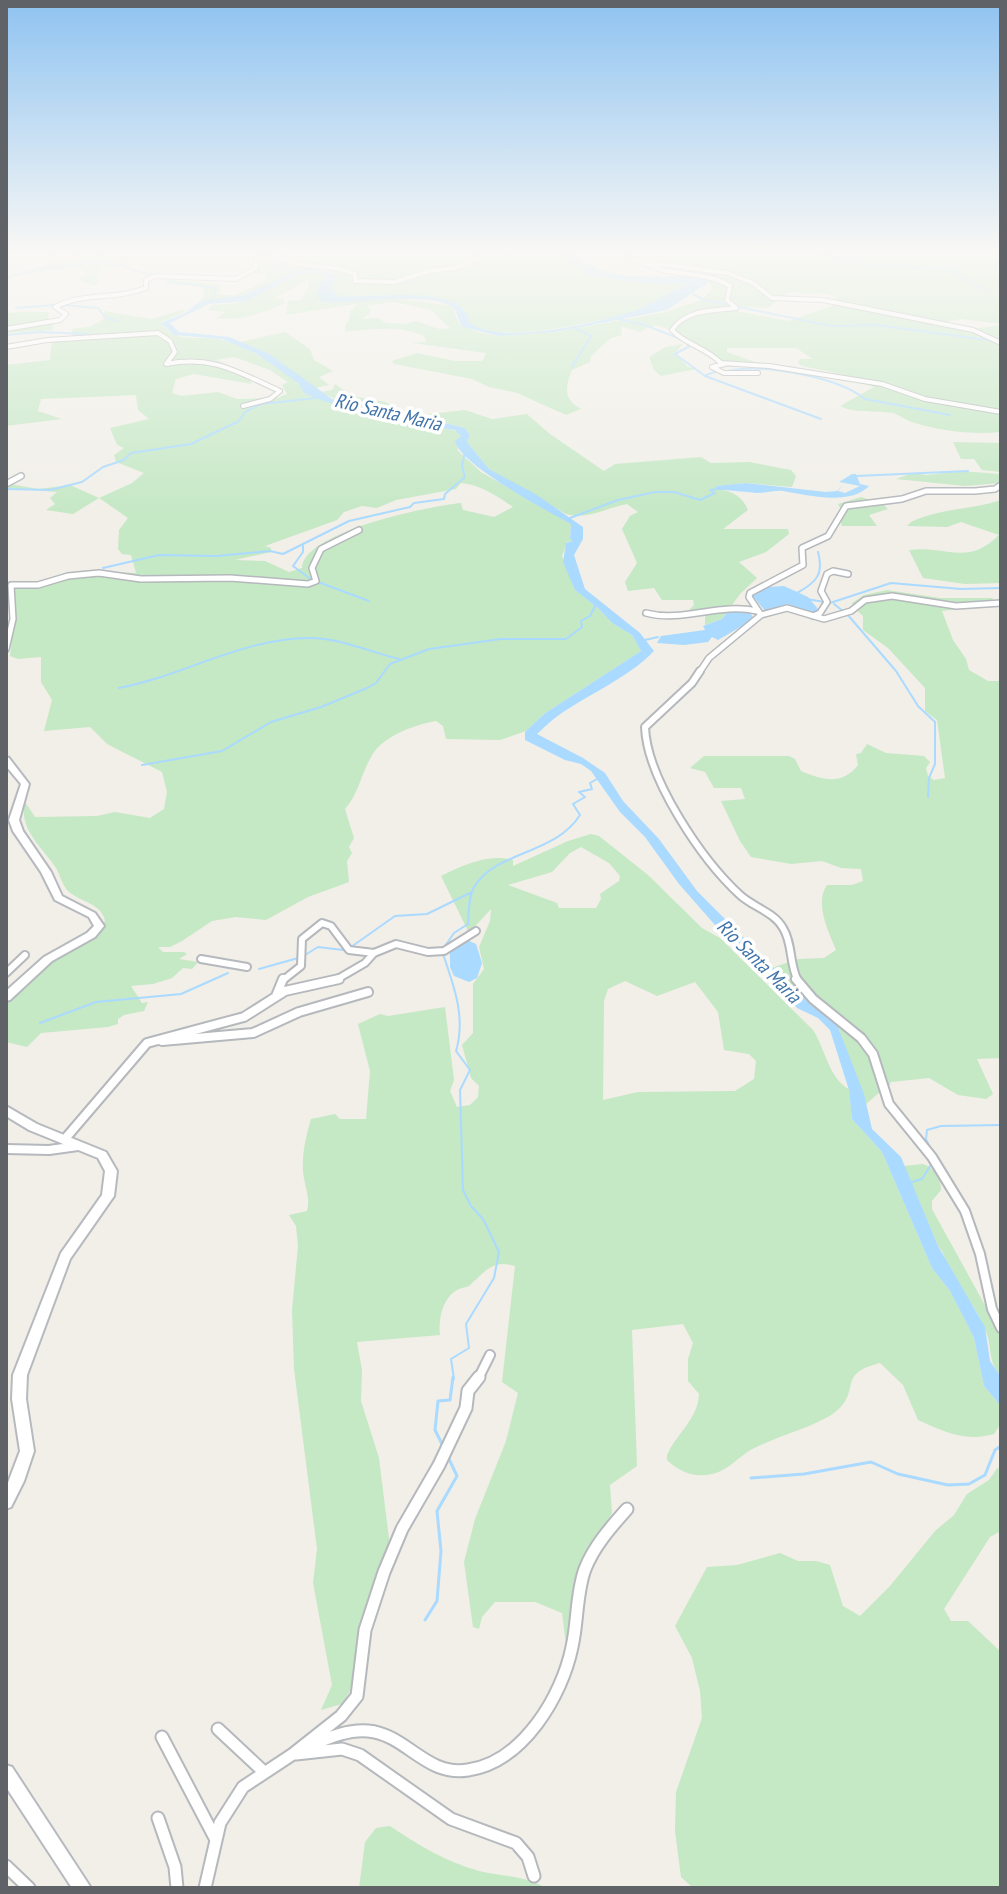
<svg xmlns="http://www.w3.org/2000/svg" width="1007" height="1894" font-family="'PT Sans Narrow',sans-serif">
<rect width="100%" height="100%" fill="#f1efe8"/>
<!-- green -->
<path fill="#c5e8c5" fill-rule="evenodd" d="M 256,250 L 562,250 L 563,257 L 591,276 L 644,283 L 689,283 C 672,292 653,304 634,311 C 604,321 497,345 471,325 C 465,321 466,315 464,309 C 434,288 373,298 338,296 L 332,289 L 337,274 C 300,258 273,285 240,296 C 227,300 214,298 201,301 L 204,296 L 202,286 L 165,284 L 173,276 L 177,276 L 175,280 L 177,281 L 218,284 L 221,286 L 219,295 L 235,295 L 265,281 L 266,275 L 251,272 L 256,264 Z
M 684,250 L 1001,250 L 1001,324 L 961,319 L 945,322 L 974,329 L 1001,325 L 1001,432 C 974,435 941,431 915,423 C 906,421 900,415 893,413 C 874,410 855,414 840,406 L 874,387 L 849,379 L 845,375 L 802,366 L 798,363 L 800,359 L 813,359 L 796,348 L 727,348 L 727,352 L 758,363 L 719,361 C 711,349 671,328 658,326 C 650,325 646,329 640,332 L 621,326 L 622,335 L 611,338 L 591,356 L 590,362 L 572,370 C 565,387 563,399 581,409 L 566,415 L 517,393 L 489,387 L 472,379 L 394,364 L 392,361 L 417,353 L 455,361 L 482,361 L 486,353 L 412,343 L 426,342 L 424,336 C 399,325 372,329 345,332 L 345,325 L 349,320 L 350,311 L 357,305 L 355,304 L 286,315 L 288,301 L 301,300 L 309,286 L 308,280 L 275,298 L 284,299 L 284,304 C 261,313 242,321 216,318 L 226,312 L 208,310 L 211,305 C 222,304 233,305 243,301 C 270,292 297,266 326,276 L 317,297 L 320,300 L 403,299 L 452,306 L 459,324 L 477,332 L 498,336 L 555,332 L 666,312 L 702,300 L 712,289 L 709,281 L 649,265 L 645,261 L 664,259 ZM 789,292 L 829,294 L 837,299 L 838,304 L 788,321 L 737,311 L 744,307 L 768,308 ZM 393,302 L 431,310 L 450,328 L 439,329 L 416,321 L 404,324 L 386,323 L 378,318 L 361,319 L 369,314 L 371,310 L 367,306 Z
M 89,252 L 113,252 L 111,259 L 132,265 L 99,269 L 102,271 L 97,279 L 99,284 L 95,286 L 77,280 L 86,274 L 80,268 L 31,272 L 56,260 L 76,260 Z
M 181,310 L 186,311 L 161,322 C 175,346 201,334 223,340 C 243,345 298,374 304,393 L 404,423 L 425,424 L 457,431 L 461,436 L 457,439 L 458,451 L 481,472 L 571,524 L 570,539 L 574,541 L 567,542 L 562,556 L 575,590 L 599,609 L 612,623 L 632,635 L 641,651 L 544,714 L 526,731 L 500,740 L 446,739 L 443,726 L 436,721 C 414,725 382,736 371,757 C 361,774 359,793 345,809 L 354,838 L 349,847 L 352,853 L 347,861 L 349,882 L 308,897 L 266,920 L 236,917 L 212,921 L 182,941 L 170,947 L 158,947 L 163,952 L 184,952 L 187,954 L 179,959 L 198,962 L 192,969 L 183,968 L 172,978 L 153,984 L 131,986 L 142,1003 L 148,1002 L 144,1011 L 124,1015 L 118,1019 L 118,1024 L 108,1027 L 41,1033 L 27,1047 L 6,1042 L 6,1002 L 42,966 L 98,931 L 105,921 C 102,903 79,902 67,890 C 62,884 60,875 56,868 C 42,847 18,829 25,802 L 35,817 L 97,816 L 115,812 L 150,818 L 164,809 L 167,792 L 162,772 L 107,744 L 90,727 L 44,731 L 52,700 L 41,682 L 41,657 L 18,659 L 10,656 L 14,619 L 10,586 L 93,571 L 136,573 L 131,555 L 122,554 L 118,549 L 119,530 L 128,518 L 99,498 L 73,514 L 46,510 L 55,504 L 50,498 L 57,492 L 7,488 L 10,484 L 38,489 L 70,485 L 99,498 L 132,483 L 144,473 L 116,462 L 114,455 L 124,448 L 117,445 L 110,428 L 149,419 L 138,410 L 136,395 L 41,399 L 38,411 L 62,419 L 6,426 L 6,365 L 50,360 L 52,339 L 74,337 L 72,329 L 89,327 L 103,320 L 104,311 L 152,319 ZM 234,357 L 270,370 L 288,382 L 282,385 L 287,394 L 277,398 L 237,399 L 218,392 L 181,396 L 172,393 L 176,379 L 194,374 L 252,384 L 247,375 L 249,374 L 216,360 ZM 461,483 C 481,485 497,496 513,507 L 494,517 L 463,510 L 461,503 C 429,506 303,532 302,568 L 289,572 L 265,561 L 235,560 L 271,552 L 271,548 L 265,546 L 337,520 L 344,512 L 362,506 L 377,508 L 396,500 L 456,489 Z
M 23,312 L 49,312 L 48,321 L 52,322 L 53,330 L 6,333 L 6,313 Z
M 285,332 L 310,349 L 314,360 L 333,371 L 319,377 L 329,385 L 315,388 L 268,353 L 241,342 Z
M 683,344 L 675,353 L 688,367 L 696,369 L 661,376 L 654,370 L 649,357 L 665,347 Z
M 335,384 L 352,396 L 386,402 L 405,414 L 422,415 L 465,410 L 492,419 L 527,414 L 550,434 L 604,471 L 615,464 L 701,457 L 711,463 L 749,462 L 791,470 L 796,476 L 792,487 L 746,483 L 716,486 L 718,490 C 732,490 743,497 748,510 L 723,529 L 788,529 L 789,534 L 766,552 L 739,562 L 757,578 L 740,594 L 722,619 L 705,625 L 705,614 L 688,611 L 694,605 L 693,600 L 662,600 L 654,588 L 628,591 L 625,582 L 637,563 L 622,529 L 630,516 L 638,512 L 627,504 C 606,508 587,520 566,514 L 489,469 L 467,442 L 470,435 L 465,428 L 433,420 L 404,418 L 377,408 L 337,400 L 321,392 L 332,390 Z
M 953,442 L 1001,443 L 1001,472 L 982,470 L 974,459 L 961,459 Z
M 959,471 L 1001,474 L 1001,483 L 965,486 L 896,479 L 913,473 L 927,475 Z
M 861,497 L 883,504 L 888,509 L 869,515 L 877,526 L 842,526 L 839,517 L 842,512 L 838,504 Z
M 1001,500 L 1001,583 L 965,584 L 923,578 L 909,550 C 947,545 967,567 999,535 L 961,522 L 947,527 L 907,526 L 911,522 C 940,508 971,510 1001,500 Z
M 887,590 L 940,598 L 992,598 L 996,604 L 942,611 L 953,640 L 966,659 L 969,670 L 988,681 L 1001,681 L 1001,1058 L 977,1059 L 993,1094 L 986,1099 L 958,1095 L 929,1078 L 891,1082 L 885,1094 L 881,1091 L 866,1104 L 836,1022 L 812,1006 L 774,967 L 799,959 L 824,958 L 836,950 C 829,932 814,904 827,885 L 852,885 L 863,881 L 861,869 L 841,868 L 822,861 L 791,864 L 751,857 L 740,841 L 721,801 L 745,799 L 741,788 L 714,788 L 705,772 L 690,768 L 704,756 L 789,756 L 795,759 L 801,771 C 822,780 842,786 858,765 L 856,754 L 861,753 L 867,744 L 886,753 L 924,756 L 930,762 L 926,768 L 928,776 L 934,780 L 945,778 L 937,720 L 925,711 L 925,688 L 888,648 L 863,630 L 863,616 L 853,607 L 852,603 L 864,595 Z
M 591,834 L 599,836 L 648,875 L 702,928 L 720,938 L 813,1030 C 825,1048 829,1079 849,1089 L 852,1119 L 882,1152 L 932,1268 L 950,1291 L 974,1338 L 984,1386 L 1001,1406 L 1001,1423 L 994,1434 C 964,1442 945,1432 918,1420 L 903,1385 L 880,1363 C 835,1374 863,1391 834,1413 C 815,1427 773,1437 749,1451 C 738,1458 725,1472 712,1474 C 694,1478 680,1472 667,1460 L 667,1455 C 677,1433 698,1419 699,1394 L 688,1381 L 688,1359 L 693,1343 L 683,1324 L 632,1330 L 637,1466 L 610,1485 L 612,1513 L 590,1554 L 567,1652 L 562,1613 L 535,1602 L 495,1602 L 482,1617 L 479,1629 L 473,1627 L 464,1562 L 475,1519 L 506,1441 L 518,1393 L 502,1382 L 515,1266 C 492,1259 485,1272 471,1284 C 468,1288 463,1287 459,1289 C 443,1296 438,1319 440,1335 L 357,1342 L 362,1370 L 361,1401 L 379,1458 L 390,1547 L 352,1688 L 342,1704 L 321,1710 L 332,1685 L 313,1583 L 317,1549 L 294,1369 L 292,1310 L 298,1246 L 296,1226 L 289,1215 L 307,1211 C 311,1198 304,1185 303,1171 C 302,1153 306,1136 311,1119 L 335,1114 L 340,1119 L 366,1119 L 370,1071 L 358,1024 L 380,1014 L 388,1016 L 445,1007 L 454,1080 L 450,1091 L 457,1107 L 470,1105 L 478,1097 L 479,1086 L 471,1078 L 462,1045 L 473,1033 L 473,984 L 484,969 L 479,947 L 490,921 L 491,909 L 469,933 L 441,876 C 463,865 489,853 513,860 L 513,866 L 568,841 ZM 581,847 L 609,863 L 620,876 L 619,881 L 600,894 L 601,899 L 596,908 L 559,908 L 557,903 L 508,885 L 552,872 L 570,853 ZM 625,981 L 657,996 L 695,982 L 718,1012 L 724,1050 L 749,1054 L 756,1061 L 754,1079 L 735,1091 L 638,1092 L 603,1100 L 604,1001 L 608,989 Z
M 923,1164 C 935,1168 941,1178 941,1190 L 932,1201 L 932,1209 L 987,1309 L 999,1310 L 1001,1315 L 1001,1377 C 987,1361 993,1347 985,1329 C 976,1307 961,1289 949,1269 C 944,1260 945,1253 938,1246 L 904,1166 Z
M 998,1467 L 1001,1478 L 1001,1531 L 990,1537 L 944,1609 L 951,1621 L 968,1621 L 1001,1652 L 1001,1888 L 693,1888 L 681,1877 L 675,1831 L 676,1792 L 702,1718 L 700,1691 L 692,1658 L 675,1626 L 707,1567 L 737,1565 L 780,1553 L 798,1561 L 816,1561 L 830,1565 L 843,1606 L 860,1616 L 890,1586 L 935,1531 L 954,1515 L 967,1494 L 989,1480 Z
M 390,1826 C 418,1845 446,1862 479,1871 C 503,1877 524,1875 546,1888 L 359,1888 L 365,1842 L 376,1828 Z"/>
<!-- water -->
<path fill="#aadaff" d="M 562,250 L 576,250 L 574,254 C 613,293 692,266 709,282 L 667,310 L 555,332 L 499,336 L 463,327 C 457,321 458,310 451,306 C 423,291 354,305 322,302 L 317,297 L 319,284 L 326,276 L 312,273 L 296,276 L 246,301 L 209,304 L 170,323 L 179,332 L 229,337 L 268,353 L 332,399 L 377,408 L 404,418 L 433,420 L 465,428 L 470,435 L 467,442 L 489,469 L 537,495 L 583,527 L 583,539 L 574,555 L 585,589 L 640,633 L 654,651 C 626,680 587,694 555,718 C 548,723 543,729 537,734 L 583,758 L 605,773 L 623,801 L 659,839 L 697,891 L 812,1006 L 824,1011 L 836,1022 L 864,1094 L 872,1129 L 901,1157 L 938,1246 L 985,1327 L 990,1361 L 1001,1377 L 1001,1406 L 984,1386 L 974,1338 L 950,1291 L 932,1268 L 882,1152 L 852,1119 L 849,1090 L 830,1030 L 818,1018 L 797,1008 L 750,955 L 715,925 L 679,884 L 645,837 L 620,812 L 591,771 L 581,764 L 565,760 L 525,740 L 525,732 L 544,714 L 641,651 L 632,635 L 612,623 L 599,609 L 575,590 L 563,562 L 566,543 L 573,541 L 570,539 L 571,524 C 547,511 459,464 455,441 L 461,436 L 455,430 L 404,423 L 323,401 L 304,393 L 298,383 L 257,354 L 222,339 L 174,335 L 161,323 L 185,313 L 201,301 L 244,295 L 295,271 L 306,268 L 337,274 L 332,288 L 338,296 C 371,298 427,289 457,304 C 463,307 465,312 469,318 L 467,320 C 493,349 600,322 634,311 C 653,304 670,291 689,284 L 644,283 L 591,276 L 563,257 Z
M 852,474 L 856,474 L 860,484 L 869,486 C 850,506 807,495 783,491 C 775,490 766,493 757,493 C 744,492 732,490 718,490 L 715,486 L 746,483 L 826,492 L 837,491 L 843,485 L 838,491 L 845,493 L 860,486 L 839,482 Z
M 784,586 L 808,597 L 818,609 L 813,613 L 787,604 L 765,611 L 752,595 L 768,587 Z
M 730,609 L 749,611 L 754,619 L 718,640 L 712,637 L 708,642 L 684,645 L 657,643 L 661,636 L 705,630 L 703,626 L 722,619 Z
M 467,940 L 476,944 L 482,963 L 477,978 L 469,982 L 454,976 L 450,967 L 450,951 Z"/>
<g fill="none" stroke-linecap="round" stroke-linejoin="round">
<!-- stream-far1 -->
<path stroke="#aadaff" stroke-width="2" d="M 262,250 L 266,255
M 807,250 L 868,265 L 946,269 L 987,290
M 271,259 L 293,272
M 99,262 L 103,250
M 6,278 C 32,269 87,260 115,264 C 132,267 136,274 158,274
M 173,279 L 173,282 L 215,288 L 212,302
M 693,294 L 704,300 L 730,305
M 62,305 L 98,308 L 106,318 L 117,321
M 739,307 L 831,326 L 875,325 L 988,340
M 16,308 L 54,305
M 618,319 L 645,325 L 683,340
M 6,335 L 39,332 L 88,334
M 687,344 L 690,346 L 675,354 L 705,376 L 821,419
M 572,367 L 591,336 L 573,327
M 728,371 C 762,363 838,377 865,399 L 950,415
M 706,375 L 718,371
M 856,476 L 968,471
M 6,489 L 50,490 L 82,482 L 103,467 L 124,460 L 131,453 L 191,444 L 239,421 L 245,412 L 261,404 L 316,398
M 570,518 L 618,500 L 655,492 L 674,492 L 700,500 L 715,493 L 710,490 L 717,489
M 303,546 L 303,552 L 293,566 L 312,580
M 103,568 L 159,555 L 217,556 L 270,551 L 283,554 L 349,521 L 410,507 L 414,503 L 444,499 L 445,494 L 465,477 L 462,466 L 465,452
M 318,582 L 369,601
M 797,593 C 817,582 824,574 818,552
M 807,599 L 824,602
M 830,603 L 891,583 L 961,589 L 1001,588
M 834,604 L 843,611
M 847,614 L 896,671 L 918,706 L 935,722 L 935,764 L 929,778 L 928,797
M 645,640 L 658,637
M 119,688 C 183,676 243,638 309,638 C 340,638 370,652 399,659
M 142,765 L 222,751 L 271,722 L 321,707 L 367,688 L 376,683 L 390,664 L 429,649 L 501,639 L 566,639 L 582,627 L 581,621 L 590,616 L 595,606
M 351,947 L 395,916 L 427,914 L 472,892
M 443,949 L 454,933 L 468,924 C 469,912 468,898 474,887 C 495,851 555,855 580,815 L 573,804 L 585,797 L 579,792 L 592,789 L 590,783 L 597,779
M 443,954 C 454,986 466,1018 456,1051 L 470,1070 L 460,1090 L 463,1190 L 471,1206 L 483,1219 L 499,1252 L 494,1278 L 466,1324 L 469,1348 L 451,1359 L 454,1379
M 305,955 L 318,947 L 343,950
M 259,969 L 298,958
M 40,1023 L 96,1002 L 181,994 L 228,973
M 930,1148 L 926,1139 L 927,1130 L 941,1126 L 1001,1125
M 912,1182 L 922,1179 L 932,1163"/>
<!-- stream -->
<path stroke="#aadaff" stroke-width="3" d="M 442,1444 L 435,1430 L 438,1401 L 450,1400 L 453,1377
M 751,1478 L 804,1474 L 871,1462 L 898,1474 L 948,1485 L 969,1484 L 985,1475 L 995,1450 L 1001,1446
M 425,1620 L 437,1601 L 441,1551 L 437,1511 L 457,1476 L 449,1459"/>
<!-- street-far4 casing -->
<g stroke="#b5b8bc" stroke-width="6">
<path id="street-far4" d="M 42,250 L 64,255 L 74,253 L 70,250
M 270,250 C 293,273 327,261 355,274 L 355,281 L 395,282 L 429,271 L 455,268 L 499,250
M 624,255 L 647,265
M 6,329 L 60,320 L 66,314 L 55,307 C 84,292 116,300 146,288 L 146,280 L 155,276 L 236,279 L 256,268 L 256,257 L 277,258
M 1001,343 L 973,330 L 823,300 L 772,298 L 753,283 L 727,273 L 645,262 C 671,279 703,269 730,286 L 727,300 L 736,308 C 713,311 686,309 672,330 C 684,344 705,347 721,363 L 769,366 L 882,384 L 925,399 L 1001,412
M 6,347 L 47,340 L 158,333 L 170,341 L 175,352 L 166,364 C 214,355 237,372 280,391 L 270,399 L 243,406
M 725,364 L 712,367 L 724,373 L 758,373"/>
</g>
<!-- street-far3 casing -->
<g stroke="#b5b8bc" stroke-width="8">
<path id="street-far3" d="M 6,484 L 21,476
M 646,613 C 684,623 719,602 757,611
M 761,615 L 749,597 L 750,593 L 803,565 L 802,548 L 828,536 L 846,506 L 902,499 L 926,491 L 975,491 L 995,489 L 1001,485
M 813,616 L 820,613 L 827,602 L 821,591 L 827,574 L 833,571 L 848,574
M 6,649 L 13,619 L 11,585 L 38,585 L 68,576 L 99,573 L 141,579 L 230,578 L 308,584 L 316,581 L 312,568 L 321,549 L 359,530
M 699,673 L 709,658 L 761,615 L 787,608 L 824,619 L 851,611 L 865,600 L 892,596 L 956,606 L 1001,603"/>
</g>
<!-- street-far2 casing -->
<g stroke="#b5b8bc" stroke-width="10">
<path id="street-far2" d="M 700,671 L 692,683 L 645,727 C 647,779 702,860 740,895 C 753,907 774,912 783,928 C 793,944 789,964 798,981
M 374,953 L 396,944 L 428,952 L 444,951 L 476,931
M 201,959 L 247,967
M 6,973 L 25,955
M 282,981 L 301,966 L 302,939 L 322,923 L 331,926 L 349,950 L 374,953 L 365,963 L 334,981"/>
</g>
<!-- street-far1 casing -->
<g stroke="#b5b8bc" stroke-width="12">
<path id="street-far1" d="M 796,979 L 813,999 L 861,1038 L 873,1054 L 889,1104 L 932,1157 L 965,1211 L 980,1254 L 992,1309 L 1001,1328
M 276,996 L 283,979
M 162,1041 L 253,1033 L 299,1012 L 368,992
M 64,1140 L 147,1043 L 244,1017 L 285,991 L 339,979
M 6,1149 L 49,1150 L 78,1146
M 478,1379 L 490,1355"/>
</g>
<!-- street casing -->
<g stroke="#b5b8bc" stroke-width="15">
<path id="street" d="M 218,1729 L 264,1772
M 162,1737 L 215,1838
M 304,1748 C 324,1740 346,1729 368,1731 C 406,1734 426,1777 468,1770 C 523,1762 562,1696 572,1647 C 578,1621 576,1593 585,1569 C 594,1546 611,1527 627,1509
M 296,1754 L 342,1749 L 360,1755 L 451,1819 L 516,1843 L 528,1857 L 534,1876
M 158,1818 L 175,1867 L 177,1888
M 6,1866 L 29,1888
M 205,1888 L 220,1823 L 243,1787 L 293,1754 L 341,1716 L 357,1696 L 365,1630 L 384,1572 L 402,1529 L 439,1465 L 466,1408 L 468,1391 L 479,1377"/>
</g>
<!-- secondary casing -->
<g stroke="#b6babf" stroke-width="4">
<path id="secondary" d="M 6,757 L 9,758 L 29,784 L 19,820 L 23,831 L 51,872 L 62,896 L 95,913 L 104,926 L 95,937 L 52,961 L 10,1000 L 6,1001 L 6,991 L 44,957 L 87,933 L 94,926 L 89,917 L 55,900 L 41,872 L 13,831 L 9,820 L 21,784 L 6,766 Z
M 6,1106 L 37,1124 L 106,1152 L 117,1171 L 114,1196 L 70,1259 L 27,1375 L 26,1399 L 34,1451 L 24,1481 L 11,1507 L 6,1509 L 6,1488 L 20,1451 L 12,1399 L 13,1375 L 61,1253 L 102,1195 L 105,1171 L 98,1158 L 29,1130 L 6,1116 Z
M 6,1765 L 12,1767 L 91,1888 L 72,1888 L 6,1787 Z"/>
</g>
<!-- street-far4 -->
<use href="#street-far4" stroke="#fff" stroke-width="4"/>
<!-- street-far3 -->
<use href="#street-far3" stroke="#fff" stroke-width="5"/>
<!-- street-far2 -->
<use href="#street-far2" stroke="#fff" stroke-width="6"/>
<!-- street-far1 -->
<use href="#street-far1" stroke="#fff" stroke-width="8"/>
<!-- street -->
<use href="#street" stroke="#fff" stroke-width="11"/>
<!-- secondary -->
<use href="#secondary" fill="#fff" fill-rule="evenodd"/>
</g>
<!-- sky -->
<linearGradient id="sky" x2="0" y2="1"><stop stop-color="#8fc3f1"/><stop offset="0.49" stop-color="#f9f8f5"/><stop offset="1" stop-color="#f9f8f5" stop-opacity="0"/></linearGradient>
<rect width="1007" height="515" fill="url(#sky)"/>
<g text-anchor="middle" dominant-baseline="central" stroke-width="7" stroke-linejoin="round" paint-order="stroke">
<!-- far-water labels -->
<g font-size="20" font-style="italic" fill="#4174aa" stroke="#fff">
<text transform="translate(388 412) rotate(13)">Rio Santa Maria</text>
<text transform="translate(759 961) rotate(45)">Rio Santa Maria</text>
</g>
</g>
<!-- border -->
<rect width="1007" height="1894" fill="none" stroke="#5f6368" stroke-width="16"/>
</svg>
